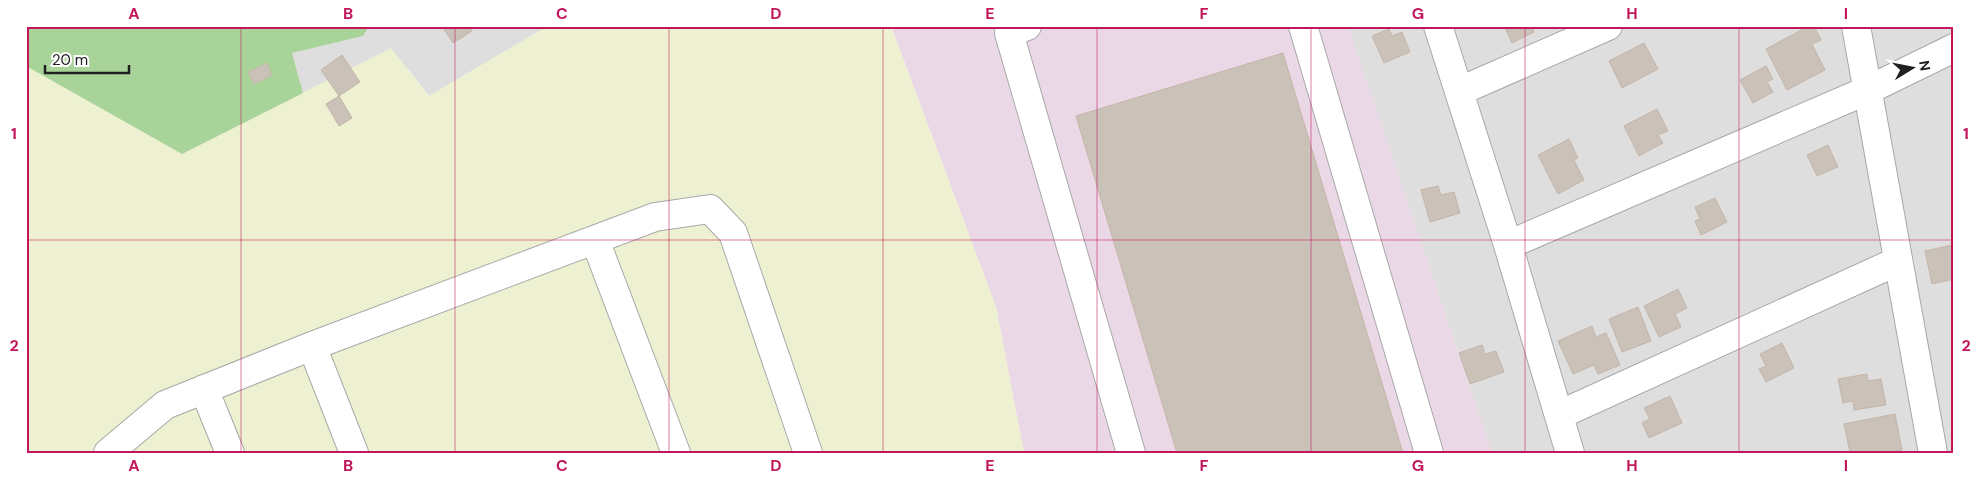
<svg xmlns="http://www.w3.org/2000/svg" width="1980" height="479" font-family="'DM Sans',sans-serif">
<rect width="100%" height="100%" fill="#f2eee7"/>
<!-- residential -->
<path fill="#dfdede" d="M 369,26 L 548,26 L 429,96 L 409,70 L 303,93 L 291,53 L 363,36 Z
M 1348,26 L 1954,26 L 1954,453 L 1492,453 Z"/>
<!-- industrial -->
<path fill="#ebd8e7" d="M 891,26 L 1348,26 L 1492,453 L 1024,453 L 996,307 Z"/>
<!-- farmland -->
<path fill="#eef1d1" d="M 548,26 L 891,26 L 996,307 L 1024,453 L 26,453 L 26,66 L 182,154 L 391,48 L 429,96 Z"/>
<!-- forest -->
<path fill="#a9d499" d="M 26,26 L 369,26 L 363,36 L 292,53 L 303,93 L 182,154 L 26,66 Z"/>
<!-- building -->
<path fill="#cac1b9" stroke="#c5b5a8" d="M 442,26 L 469,26 L 472,31 L 453,43 Z
M 1504,26 L 1531,26 L 1534,32 L 1512,43 Z
M 1809,26 L 1814,26 L 1821,40 L 1812,44 L 1825,70 L 1787,90 L 1766,49 Z
M 1389,29 L 1392,36 L 1402,32 L 1410,52 L 1384,63 L 1372,36 Z
M 1644,43 L 1658,69 L 1622,88 L 1609,61 Z
M 1283,53 L 1403,453 L 1177,453 L 1076,116 Z
M 342,55 L 360,82 L 339,96 L 321,70 Z
M 267,63 L 272,75 L 254,84 L 248,72 Z
M 1766,66 L 1773,79 L 1767,82 L 1773,92 L 1753,103 L 1740,80 Z
M 339,96 L 352,118 L 339,126 L 326,104 Z
M 1657,109 L 1668,131 L 1658,135 L 1663,143 L 1639,156 L 1624,126 Z
M 1569,139 L 1578,158 L 1574,160 L 1584,180 L 1558,194 L 1538,155 Z
M 1828,145 L 1838,167 L 1817,176 L 1807,155 Z
M 1438,186 L 1441,195 L 1454,192 L 1460,213 L 1430,222 L 1421,190 Z
M 1715,198 L 1727,222 L 1701,235 L 1695,221 L 1700,219 L 1695,207 Z
M 1952,245 L 1954,279 L 1932,284 L 1925,251 Z
M 1678,289 L 1687,308 L 1675,314 L 1681,327 L 1659,337 L 1644,306 Z
M 1638,307 L 1651,341 L 1622,352 L 1609,319 Z
M 1592,326 L 1596,337 L 1606,333 L 1620,365 L 1598,374 L 1594,365 L 1573,374 L 1558,341 Z
M 1782,343 L 1794,368 L 1766,382 L 1759,369 L 1766,366 L 1760,354 Z
M 1482,345 L 1485,354 L 1496,351 L 1504,372 L 1470,384 L 1459,353 Z
M 1867,374 L 1868,381 L 1881,379 L 1886,405 L 1854,410 L 1853,401 L 1843,403 L 1838,379 Z
M 1670,396 L 1682,423 L 1649,438 L 1642,423 L 1650,419 L 1644,408 Z
M 1895,414 L 1902,450 L 1887,453 L 1850,453 L 1844,424 Z"/>
<g fill="none" stroke-linecap="round" stroke-linejoin="round">
<!-- minor casing -->
<g stroke="#a8a8a8" stroke-width="30">
<path id="minor" d="M 1027,26 L 1009,33 L 1131,453
M 1303,26 L 1429,453
M 1438,26 L 1508,245 L 1570,453
M 1856,26 L 1933,453
M 1460,91 L 1608,26
M 595,240 L 676,453
M 1508,245 L 1868,90 L 1954,48
M 312,346 L 354,453
M 204,389 L 230,453
M 1559,415 L 1898,261
M 108,453 L 165,405 L 312,346 L 655,217 L 710,209 L 733,233 L 808,453"/>
</g>
<!-- minor -->
<use href="#minor" stroke="#fff" stroke-width="28"/>
</g>
<!-- grid -->
<path fill="none" stroke="#c2185b" stroke-width="1" stroke-opacity="0.55" d="M 241,26 L 241,453M 455,26 L 455,453M 669,26 L 669,453M 883,26 L 883,453M 1097,26 L 1097,453M 1311,26 L 1311,453M 1525,26 L 1525,453M 1739,26 L 1739,453M 26,240 L 1954,240"/>
<!-- border -->
<rect width="1980" height="479" fill="none" stroke="#ffffff" stroke-width="55"/>
<!-- north arrow -->
<g transform="translate(1912 68) rotate(80)" stroke="#ffffff" stroke-width="4" paint-order="stroke">
<path d="M0-4L9 19L0 12L-9 19Z" fill="#212121"/>
<text y="-8" font-size="14" font-weight="bold" text-anchor="middle" fill="#212121">N</text>
</g>
<!-- scale -->
<path d="M45 65v8h84v-8" fill="none" stroke="#212121" stroke-width="2.5"/>
<text x="52" y="65" font-size="15" fill="#212121" stroke="#ffffff" stroke-width="4" paint-order="stroke">20 m</text>
<rect x="28" y="28" width="1924" height="424" fill="none" stroke="#c2185b" stroke-width="2"/>
<g font-size="16" text-anchor="middle" font-weight="bold" fill="#c2185b">
<text x="134" y="19">A</text>
<text x="348" y="19">B</text>
<text x="562" y="19">C</text>
<text x="776" y="19">D</text>
<text x="990" y="19">E</text>
<text x="1204" y="19">F</text>
<text x="1418" y="19">G</text>
<text x="1632" y="19">H</text>
<text x="1846" y="19">I</text>
<text x="14" y="139">1</text>
<text x="1966" y="139">1</text>
<text x="14" y="351">2</text>
<text x="1966" y="351">2</text>
<text x="134" y="471">A</text>
<text x="348" y="471">B</text>
<text x="562" y="471">C</text>
<text x="776" y="471">D</text>
<text x="990" y="471">E</text>
<text x="1204" y="471">F</text>
<text x="1418" y="471">G</text>
<text x="1632" y="471">H</text>
<text x="1846" y="471">I</text>
</g>
</svg>
